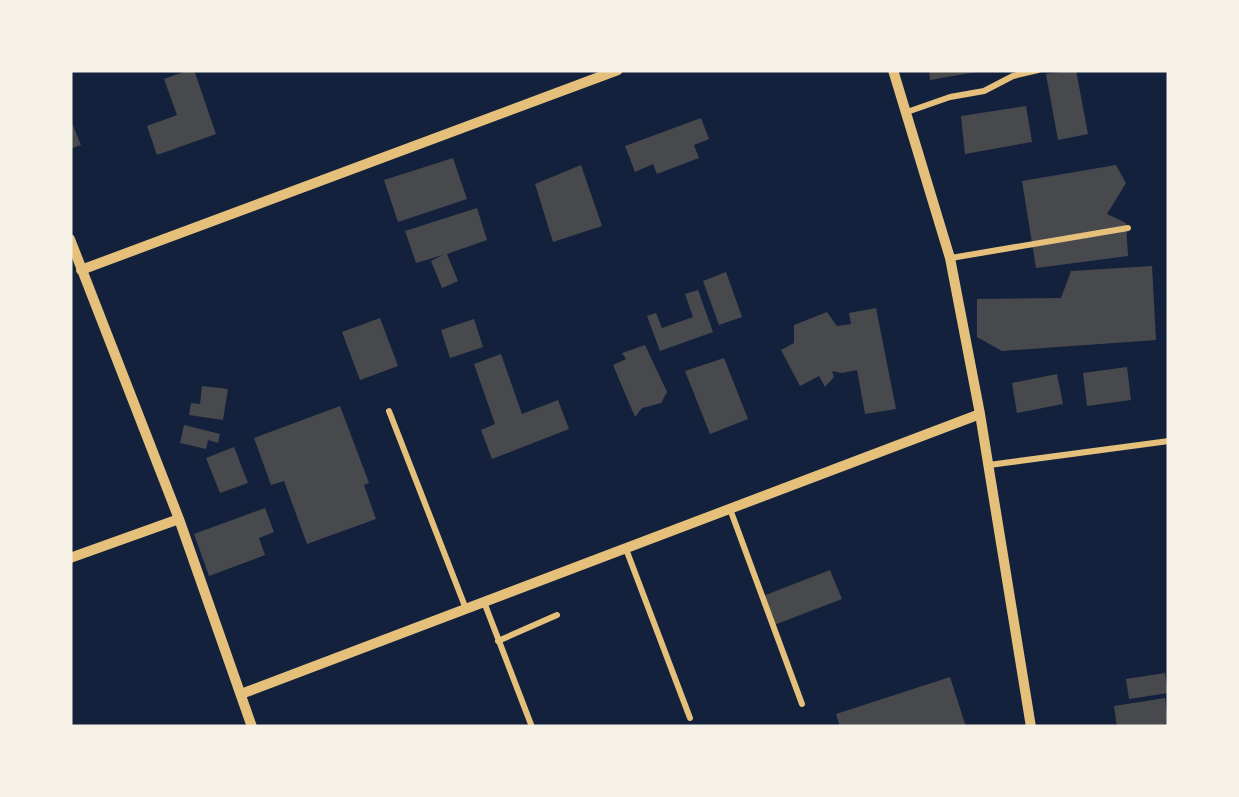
<svg xmlns="http://www.w3.org/2000/svg" width="1239" height="797" font-family="'DejaVu Sans',sans-serif">
<rect width="100%" height="100%" fill="#14213d"/>
<!-- building -->
<path fill="#48494c" d="M 189,70 L 194,70 L 216,134 L 157,155 L 147,126 L 177,115 L 164,79 Z
M 929,70 L 976,70 L 976,72 L 930,80 Z
M 1076,70 L 1088,134 L 1058,140 L 1046,74 Z
M 1026,106 L 1032,142 L 965,154 L 961,116 Z
M 70,118 L 81,145 L 70,149 Z
M 701,118 L 709,139 L 694,145 L 699,158 L 657,174 L 653,164 L 635,172 L 625,146 Z
M 453,158 L 467,199 L 398,222 L 384,180 Z
M 581,165 L 602,226 L 553,242 L 535,184 Z
M 1116,165 L 1126,183 L 1107,214 L 1126,223 L 1128,256 L 1036,268 L 1022,181 Z
M 477,208 L 487,240 L 447,254 L 458,281 L 442,288 L 431,261 L 443,255 L 416,263 L 405,231 Z
M 1152,266 L 1156,340 L 1002,351 L 977,337 L 977,299 L 1061,298 L 1071,271 Z
M 726,272 L 742,317 L 719,325 L 703,281 Z
M 698,290 L 713,332 L 660,351 L 647,316 L 656,313 L 662,328 L 693,317 L 685,294 Z
M 876,308 L 896,409 L 865,414 L 857,370 L 842,373 L 832,371 L 834,377 L 825,387 L 819,376 L 800,386 L 781,350 L 794,343 L 794,325 L 827,312 L 837,326 L 851,324 L 849,313 Z
M 380,318 L 398,366 L 360,380 L 342,332 Z
M 474,319 L 483,347 L 450,358 L 441,330 Z
M 645,345 L 667,392 L 661,403 L 642,408 L 635,417 L 613,365 L 626,359 L 622,353 Z
M 501,354 L 522,414 L 558,400 L 569,429 L 492,459 L 481,430 L 495,424 L 474,364 Z
M 724,358 L 748,419 L 710,434 L 685,371 Z
M 1127,367 L 1131,400 L 1087,406 L 1083,373 Z
M 1057,374 L 1063,404 L 1017,413 L 1012,383 Z
M 202,386 L 228,389 L 223,420 L 189,415 L 191,403 L 200,404 Z
M 340,406 L 369,483 L 364,485 L 376,519 L 307,544 L 284,481 L 271,485 L 254,438 Z
M 184,425 L 220,434 L 218,443 L 208,440 L 206,449 L 180,443 Z
M 234,447 L 248,483 L 220,493 L 206,458 Z
M 265,508 L 274,532 L 259,538 L 265,555 L 209,576 L 194,534 Z
M 830,570 L 842,599 L 774,625 L 763,596 Z
M 1165,673 L 1168,693 L 1129,699 L 1126,679 Z
M 950,677 L 966,727 L 840,727 L 836,714 Z
M 1165,698 L 1169,727 L 1117,727 L 1114,706 Z"/>
<g fill="none" stroke-linecap="round" stroke-linejoin="round">
<!-- service -->
<path stroke="#e5c07b" stroke-width="6" d="M 907,112 L 950,97 L 984,91 L 1013,76 L 1038,70
M 951,258 L 1128,228
M 389,411 L 466,609
M 989,465 L 1169,441
M 730,509 L 802,704
M 626,549 L 690,718
M 484,602 L 532,727
M 498,641 L 557,615"/>
<!-- minor -->
<path stroke="#e5c07b" stroke-width="10" d="M 893,70 L 950,258 L 980,414 L 1031,727
M 70,239 L 179,519 L 252,727
M 81,270 L 618,70
M 70,558 L 179,519
M 241,694 L 980,414"/>
</g>
<!-- border -->
<rect width="1239" height="797" fill="none" stroke="#f6f1e7" stroke-width="145"/>
</svg>
